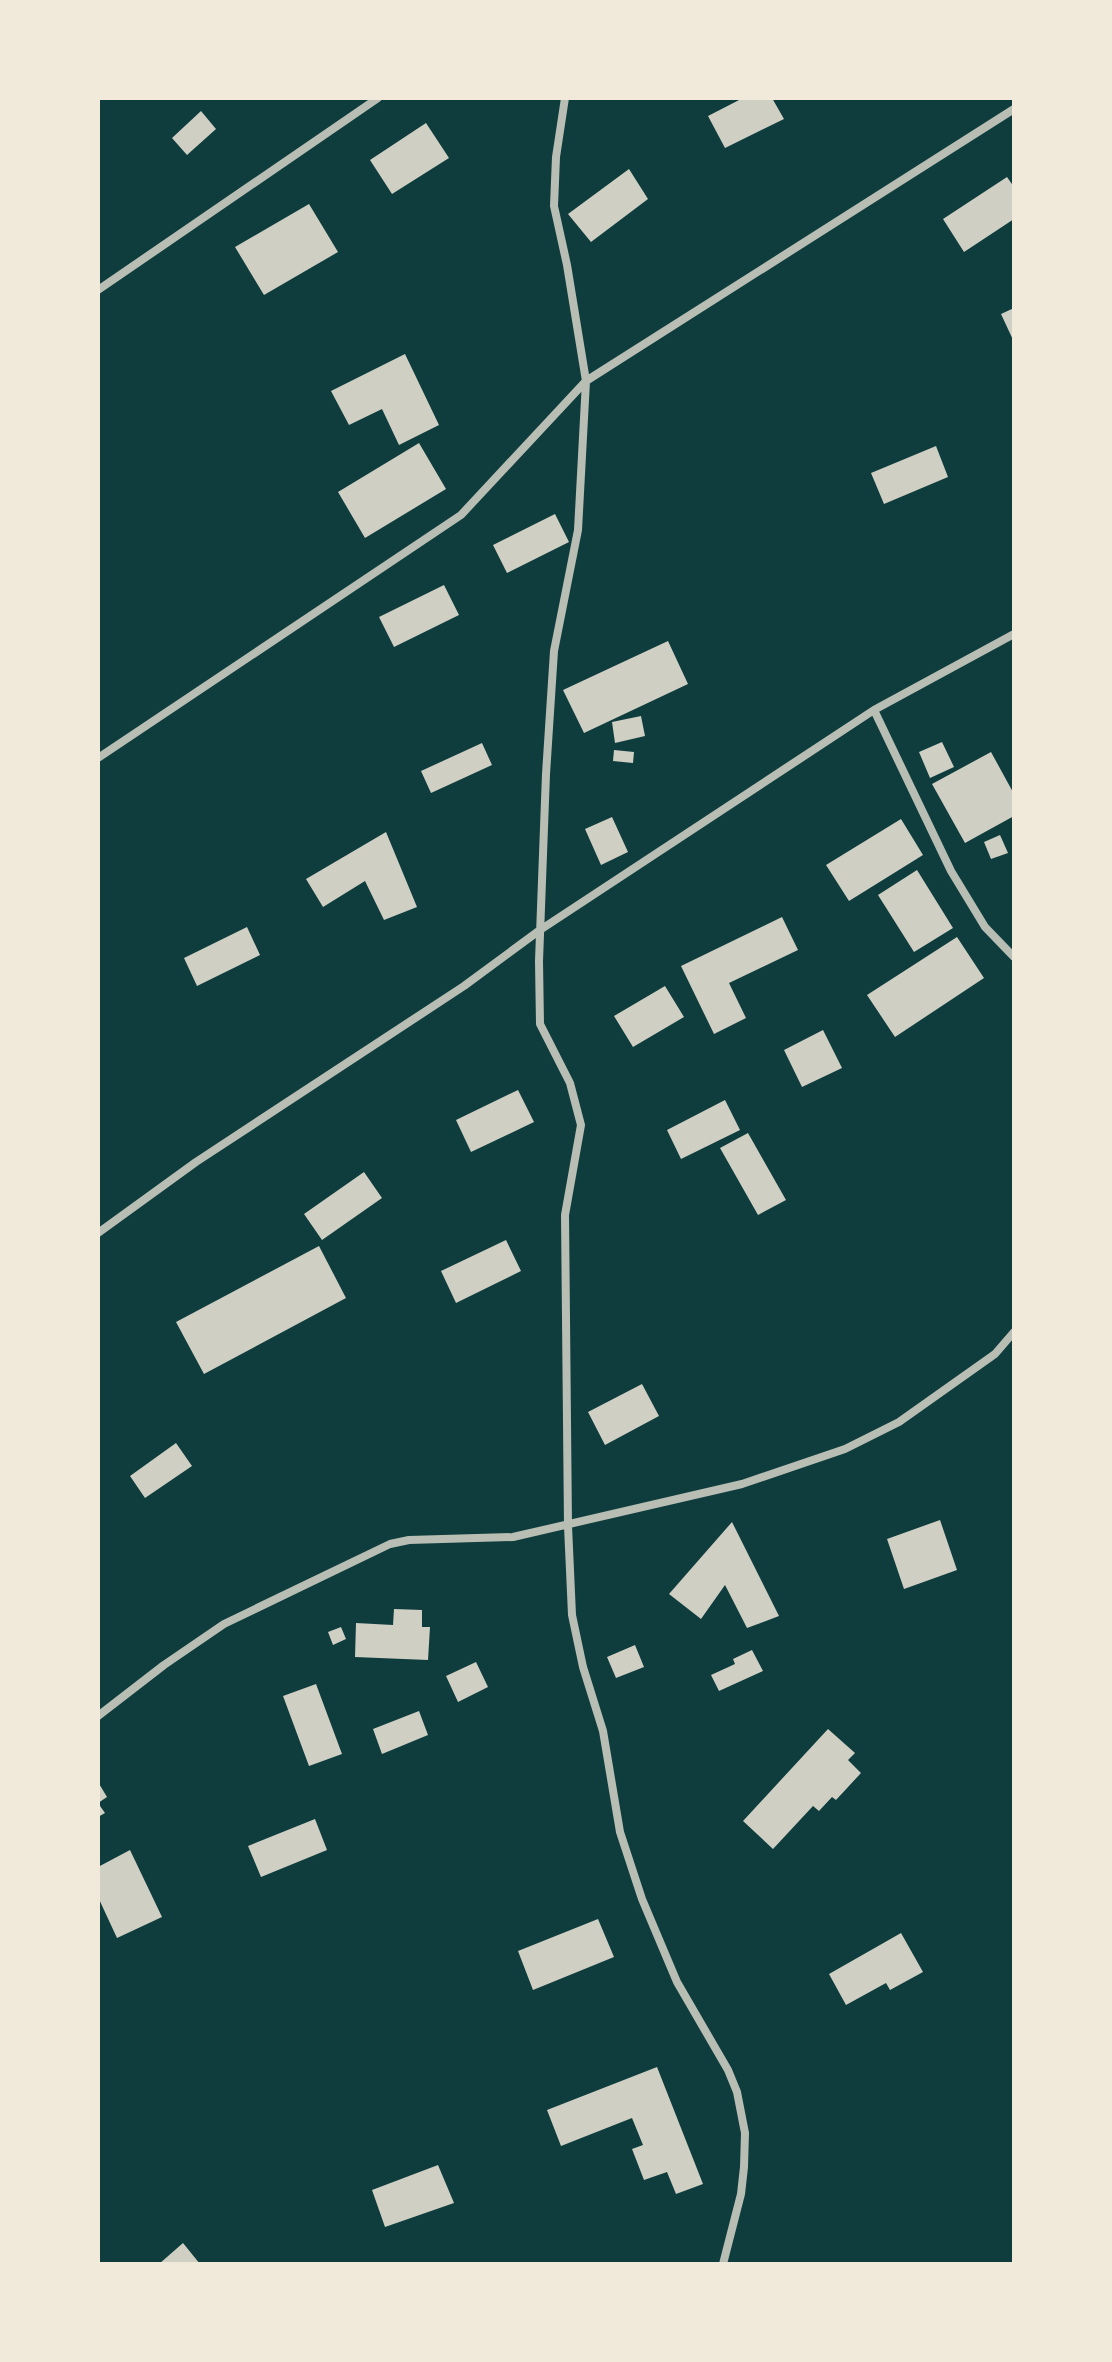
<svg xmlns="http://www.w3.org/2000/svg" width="1112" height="2362" font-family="Poppins,sans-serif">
<rect width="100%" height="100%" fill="#0f3d3e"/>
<!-- building -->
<path fill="#cfcfc3" d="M 743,98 L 772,98 L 784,119 L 725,148 L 708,116 Z
M 201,111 L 216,129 L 187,155 L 172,138 Z
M 426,123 L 449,158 L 392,194 L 370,160 Z
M 629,169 L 648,199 L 591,242 L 568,214 Z
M 1007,177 L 1014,187 L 1014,219 L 964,252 L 943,219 Z
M 309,204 L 338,252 L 264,295 L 235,247 Z
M 1014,308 L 1014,342 L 1001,314 Z
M 405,354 L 439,425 L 399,445 L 382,409 L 349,425 L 331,391 Z
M 419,443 L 446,489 L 365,538 L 338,492 Z
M 936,446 L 948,477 L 884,504 L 871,473 Z
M 555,514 L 569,542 L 507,573 L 493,545 Z
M 444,585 L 459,615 L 394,647 L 379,617 Z
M 668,641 L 688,684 L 584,733 L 563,690 Z
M 641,716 L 645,736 L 615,743 L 612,722 Z
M 942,742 L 954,767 L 930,778 L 919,752 Z
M 482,743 L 492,765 L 431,793 L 421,771 Z
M 614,750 L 634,752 L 633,763 L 613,761 Z
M 991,752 L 1014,794 L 1014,816 L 965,843 L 932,784 Z
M 612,817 L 628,852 L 601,865 L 585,829 Z
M 901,819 L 923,855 L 849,901 L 826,865 Z
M 386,832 L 417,907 L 384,920 L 365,881 L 323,907 L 306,879 Z
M 1000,835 L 1008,853 L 991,859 L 984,842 Z
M 917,870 L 953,928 L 914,952 L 878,895 Z
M 782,917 L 798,950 L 729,983 L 746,1018 L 714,1034 L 681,966 Z
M 247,927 L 260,955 L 197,986 L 184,958 Z
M 957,937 L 984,978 L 895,1037 L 867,995 Z
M 665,986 L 684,1017 L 633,1047 L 614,1016 Z
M 823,1030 L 842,1068 L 802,1087 L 784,1050 Z
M 518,1090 L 534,1122 L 471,1152 L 456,1120 Z
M 725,1100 L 740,1130 L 681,1159 L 667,1130 Z
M 748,1133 L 786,1200 L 758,1215 L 720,1148 Z
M 364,1172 L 382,1198 L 322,1240 L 304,1214 Z
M 506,1240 L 521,1271 L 456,1303 L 441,1271 Z
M 319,1246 L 346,1298 L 204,1374 L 176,1322 Z
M 642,1384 L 659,1416 L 605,1445 L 588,1412 Z
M 176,1443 L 192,1466 L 145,1498 L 130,1476 Z
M 940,1520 L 957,1570 L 904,1589 L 887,1539 Z
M 732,1522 L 779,1616 L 747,1628 L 725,1585 L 701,1619 L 669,1594 Z
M 394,1609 L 422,1610 L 422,1627 L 430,1627 L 428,1660 L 355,1657 L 356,1623 L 393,1625 Z
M 341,1627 L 346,1639 L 333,1645 L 328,1632 Z
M 635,1645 L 644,1667 L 616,1678 L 607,1657 Z
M 752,1650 L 763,1671 L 719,1691 L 711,1675 L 735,1664 L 733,1659 Z
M 476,1662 L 488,1687 L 458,1702 L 446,1676 Z
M 316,1684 L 342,1754 L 309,1766 L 283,1696 Z
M 419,1711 L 428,1735 L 382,1754 L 373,1729 Z
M 828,1729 L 855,1753 L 848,1760 L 861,1773 L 836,1800 L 832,1797 L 819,1811 L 813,1806 L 773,1849 L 743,1821 Z
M 98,1782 L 107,1797 L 98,1803 L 105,1813 L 98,1817 Z
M 315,1819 L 327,1850 L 261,1877 L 248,1846 Z
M 130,1850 L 162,1917 L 117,1938 L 98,1897 L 98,1867 Z
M 598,1919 L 614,1957 L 533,1990 L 518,1951 Z
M 901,1933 L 923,1972 L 890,1990 L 886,1983 L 846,2005 L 829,1974 Z
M 657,2067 L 703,2184 L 676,2194 L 667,2172 L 644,2180 L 632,2149 L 643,2145 L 632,2118 L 561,2146 L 547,2110 Z
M 438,2165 L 454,2203 L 385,2227 L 372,2190 Z
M 183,2243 L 200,2264 L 159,2264 Z"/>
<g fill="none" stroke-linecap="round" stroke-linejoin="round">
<!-- minor -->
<path stroke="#b8beb3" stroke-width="8" d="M 565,98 L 556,157 L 554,206 L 567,265 L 586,381 L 578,530 L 554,651 L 546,774 L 539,961 L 540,1024 L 570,1083 L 581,1125 L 565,1215 L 568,1526 L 572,1615 L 583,1667 L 603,1731 L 620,1832 L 642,1899 L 677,1982 L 728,2070 L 737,2092 L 745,2133 L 744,2167 L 741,2194 L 723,2264
M 98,290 L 378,98
M 874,710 L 951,871 L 985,927 L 1014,957
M 98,758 L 461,515 L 586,381 L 1014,109
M 98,1233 L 196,1162 L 464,986 L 540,930 L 874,710 L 1014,634
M 98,1716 L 164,1665 L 224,1624 L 390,1544 L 409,1540 L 513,1537 L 742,1484 L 845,1449 L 899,1422 L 995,1354 L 1014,1332"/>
</g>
<!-- border -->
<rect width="1112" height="2362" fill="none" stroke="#f1e9da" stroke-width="200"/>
</svg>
